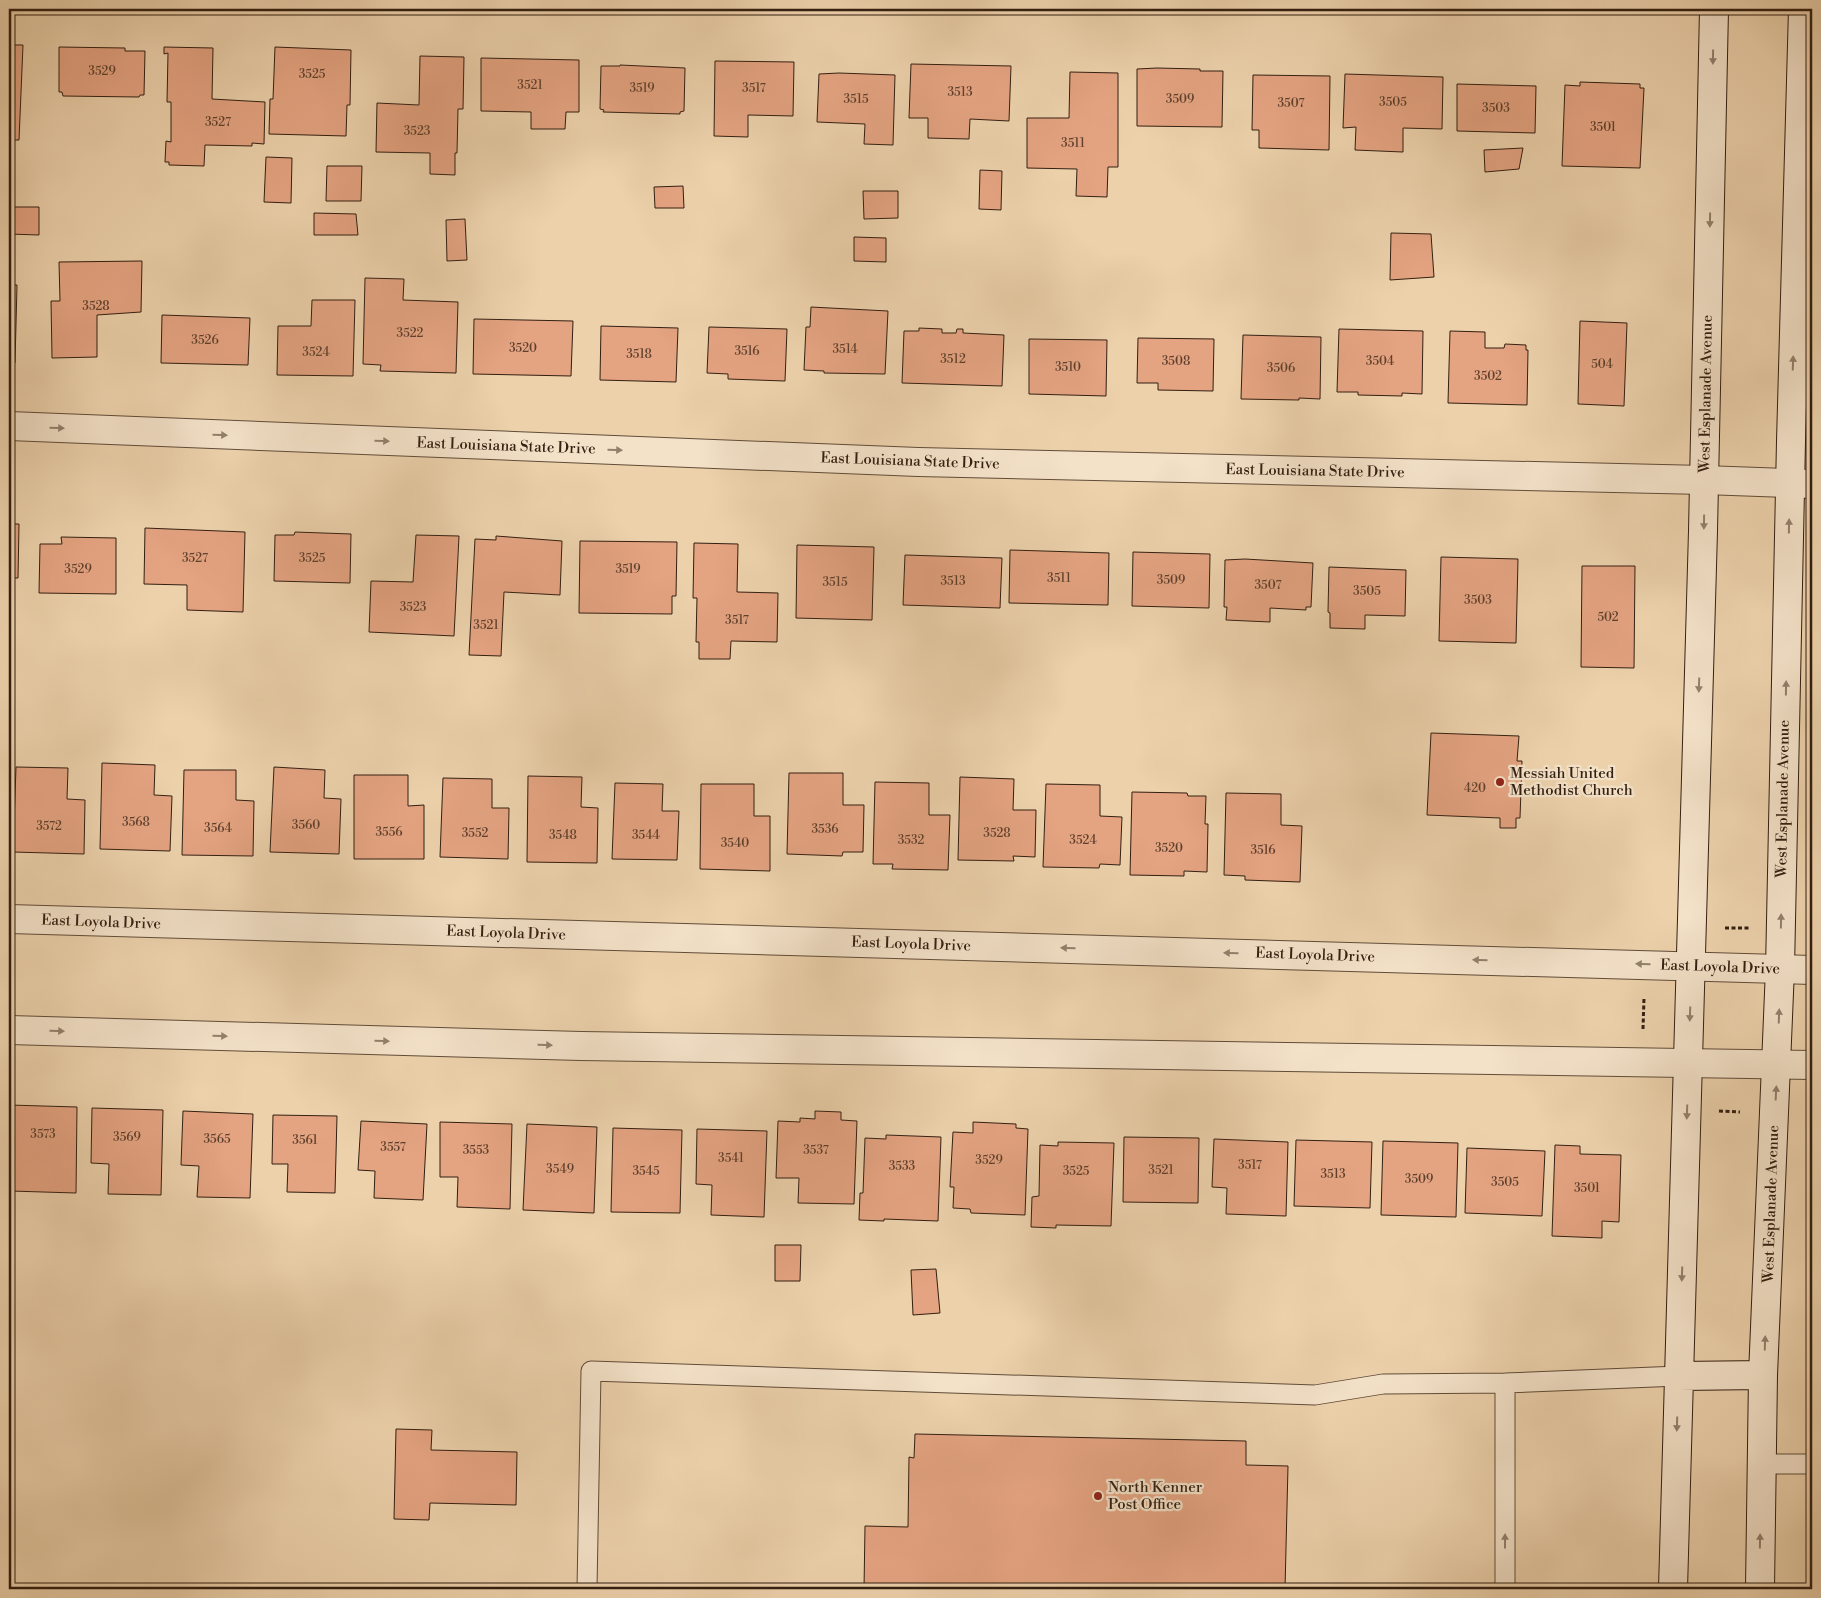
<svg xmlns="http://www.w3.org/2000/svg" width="1821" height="1598" font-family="'Libre Bodoni',serif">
<rect width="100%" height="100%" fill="#ecd1ab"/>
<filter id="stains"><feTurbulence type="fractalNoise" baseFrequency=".004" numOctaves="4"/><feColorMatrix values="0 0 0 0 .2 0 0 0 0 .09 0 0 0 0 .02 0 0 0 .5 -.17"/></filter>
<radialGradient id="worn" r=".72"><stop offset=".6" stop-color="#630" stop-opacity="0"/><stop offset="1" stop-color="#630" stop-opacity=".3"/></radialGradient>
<!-- building -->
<path fill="#e4a381" stroke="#331f11" d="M 9,45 L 23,45 L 19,140 L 9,140 Z
M 59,47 L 125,48 L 125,51 L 145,51 L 144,95 L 140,95 L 139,97 L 63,96 L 62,92 L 59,92 Z
M 164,47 L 213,48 L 212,99 L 265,102 L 264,144 L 252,143 L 252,146 L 205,145 L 204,166 L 169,165 L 169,162 L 165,162 L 166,141 L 171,142 L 171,102 L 167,102 L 168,53 L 164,54 Z
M 275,47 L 351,50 L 350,105 L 347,105 L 346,136 L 269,134 L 270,99 L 273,99 Z
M 420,56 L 464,57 L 463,109 L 458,109 L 457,153 L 455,153 L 455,175 L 430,174 L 430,153 L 376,152 L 377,103 L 419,105 Z
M 481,58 L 579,60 L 579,112 L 566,112 L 565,129 L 531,129 L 531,112 L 481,111 Z
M 715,61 L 794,62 L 793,116 L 748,115 L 748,137 L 714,136 Z
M 911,64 L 1011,66 L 1009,121 L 970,119 L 969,139 L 928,138 L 928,118 L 909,118 Z
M 620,65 L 685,68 L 684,111 L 680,112 L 680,114 L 603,112 L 604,110 L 600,109 L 601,66 L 620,66 Z
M 1157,68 L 1200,69 L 1200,71 L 1223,71 L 1222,127 L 1137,126 L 1137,69 Z
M 1070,72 L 1118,73 L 1118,167 L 1108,167 L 1107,197 L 1076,196 L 1077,169 L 1027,168 L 1027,118 L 1069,118 Z
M 839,73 L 895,75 L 893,145 L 864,144 L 865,124 L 817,122 L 819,74 Z
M 1345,74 L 1443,77 L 1442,129 L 1403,128 L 1403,152 L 1355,150 L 1356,127 L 1343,128 Z
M 1253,75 L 1330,76 L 1329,150 L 1259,148 L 1259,130 L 1252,130 Z
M 1580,82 L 1640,84 L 1640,88 L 1644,88 L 1640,168 L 1562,166 L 1565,85 L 1580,86 Z
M 1457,84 L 1536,86 L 1535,133 L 1457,131 Z
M 1523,148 L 1519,169 L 1485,172 L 1484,150 Z
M 266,157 L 292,158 L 291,203 L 264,202 Z
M 327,166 L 362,166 L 361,201 L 326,201 Z
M 980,170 L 1002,171 L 1001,210 L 979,209 Z
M 683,186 L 684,208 L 655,208 L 654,187 Z
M 863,191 L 898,191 L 898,218 L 864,219 Z
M 9,207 L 39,207 L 39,235 L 9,234 Z
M 314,213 L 356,214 L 358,235 L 314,235 Z
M 465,219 L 467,260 L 447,261 L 446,220 Z
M 1391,233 L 1431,234 L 1434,277 L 1390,280 Z
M 854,237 L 886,238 L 886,262 L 854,261 Z
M 142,261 L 141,312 L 97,315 L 97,357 L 52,358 L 51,301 L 60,301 L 59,262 Z
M 365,278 L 404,279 L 403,300 L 458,302 L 456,373 L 380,371 L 381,365 L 363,364 Z
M 9,285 L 17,285 L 15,363 L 9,363 Z
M 312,300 L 355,300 L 353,376 L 277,375 L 278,326 L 311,326 Z
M 811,307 L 888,311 L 885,374 L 824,373 L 824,371 L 804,370 L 806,327 L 810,327 Z
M 162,315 L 250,318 L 248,365 L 161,363 Z
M 474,319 L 573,321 L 571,376 L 473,374 Z
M 1580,321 L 1627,323 L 1624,406 L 1578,404 Z
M 601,326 L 678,328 L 676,382 L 600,380 Z
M 709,327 L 787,329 L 785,381 L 728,379 L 728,374 L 707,373 Z
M 919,328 L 942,329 L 942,333 L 956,333 L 957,329 L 963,329 L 963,333 L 1004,335 L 1002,386 L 902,383 L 904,331 L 919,331 Z
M 1339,329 L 1423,331 L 1422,394 L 1402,393 L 1402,396 L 1358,395 L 1358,392 L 1337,392 Z
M 1450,331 L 1485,332 L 1485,348 L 1504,348 L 1505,344 L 1526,345 L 1526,350 L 1528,350 L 1527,405 L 1448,403 Z
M 1243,335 L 1321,337 L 1320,399 L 1299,398 L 1299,400 L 1241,399 Z
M 1138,338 L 1214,339 L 1213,391 L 1158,390 L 1158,383 L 1137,383 Z
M 1029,339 L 1107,340 L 1106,396 L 1029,394 Z
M 9,524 L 19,524 L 18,578 L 9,578 Z
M 145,528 L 245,532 L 243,612 L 187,610 L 187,585 L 144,584 Z
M 295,532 L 351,534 L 350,583 L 274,581 L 275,535 L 294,535 Z
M 416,535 L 459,536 L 454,636 L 369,632 L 371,581 L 413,582 Z
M 496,536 L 562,541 L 560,595 L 504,592 L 501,656 L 469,655 L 475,539 L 496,540 Z
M 61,537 L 116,538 L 116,594 L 39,593 L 40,544 L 62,544 Z
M 580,541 L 677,542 L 676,596 L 672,596 L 672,614 L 579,613 Z
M 694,543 L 738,544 L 737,592 L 778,593 L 777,642 L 731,641 L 730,659 L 699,659 L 699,642 L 696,642 L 697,598 L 693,598 Z
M 797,545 L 874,547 L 872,620 L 796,618 Z
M 1010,550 L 1109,553 L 1108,605 L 1009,603 Z
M 1133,552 L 1210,554 L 1209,608 L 1132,606 Z
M 905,555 L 1002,558 L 1000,608 L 903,605 Z
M 1441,557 L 1518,559 L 1516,643 L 1439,641 Z
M 1245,559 L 1313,563 L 1311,607 L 1306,607 L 1306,610 L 1270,608 L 1270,622 L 1226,620 L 1227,607 L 1224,607 L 1225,560 Z
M 1582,566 L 1635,566 L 1634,668 L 1581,667 Z
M 1329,567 L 1406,570 L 1405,616 L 1365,615 L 1365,629 L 1330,628 L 1330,613 L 1328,612 Z
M 1431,733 L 1519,736 L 1517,761 L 1522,761 L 1520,818 L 1516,818 L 1516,828 L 1500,828 L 1500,818 L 1427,815 Z
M 102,763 L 155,765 L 154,795 L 172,796 L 170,851 L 100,849 Z
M 16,767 L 68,768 L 67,799 L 85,800 L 84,854 L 13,852 Z
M 274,767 L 325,770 L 324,798 L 341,799 L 339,854 L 270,852 Z
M 184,770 L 236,770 L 236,800 L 254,801 L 253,856 L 182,855 Z
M 789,773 L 843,773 L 843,805 L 864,805 L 863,852 L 843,852 L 842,856 L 787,854 Z
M 354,775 L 408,775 L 408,806 L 424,805 L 424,859 L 354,859 Z
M 528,776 L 582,777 L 581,807 L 598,808 L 597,863 L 527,862 Z
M 960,777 L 1014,779 L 1013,810 L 1036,810 L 1035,857 L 1013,856 L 1014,861 L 958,860 Z
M 443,778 L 492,779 L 492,808 L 509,808 L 508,859 L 440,857 Z
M 875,782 L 929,783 L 929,815 L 950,815 L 948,870 L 892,869 L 893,864 L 873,864 Z
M 615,783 L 663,784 L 662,811 L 679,811 L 677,860 L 612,859 Z
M 701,784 L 754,784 L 754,816 L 770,816 L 770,871 L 700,869 Z
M 1046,784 L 1100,785 L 1100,816 L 1122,817 L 1120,865 L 1100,864 L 1099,868 L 1043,867 Z
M 1132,792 L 1187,793 L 1188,796 L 1206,796 L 1205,824 L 1208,824 L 1207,872 L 1184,871 L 1184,876 L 1130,875 Z
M 1226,793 L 1281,794 L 1281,825 L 1302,826 L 1300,882 L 1245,880 L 1245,876 L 1224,875 Z
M 9,1105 L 77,1107 L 76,1193 L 10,1191 Z
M 92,1108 L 163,1110 L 161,1195 L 108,1194 L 109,1164 L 91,1163 Z
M 183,1111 L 253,1114 L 250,1198 L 197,1197 L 199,1166 L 181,1165 Z
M 815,1111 L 841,1112 L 841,1120 L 857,1121 L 854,1204 L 798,1203 L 799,1178 L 776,1178 L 778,1121 L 800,1122 L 800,1118 L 815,1119 Z
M 273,1115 L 337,1116 L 335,1193 L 287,1192 L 288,1164 L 272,1164 Z
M 361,1121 L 427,1124 L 423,1200 L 374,1198 L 375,1171 L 358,1170 Z
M 440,1122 L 512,1124 L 510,1209 L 457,1207 L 458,1177 L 440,1177 Z
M 973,1122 L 1016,1124 L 1016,1128 L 1028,1129 L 1025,1215 L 971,1213 L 970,1209 L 953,1208 L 954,1187 L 950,1187 L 953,1132 L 973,1133 Z
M 527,1124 L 597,1127 L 594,1213 L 523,1210 Z
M 613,1128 L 682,1130 L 680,1213 L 611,1212 Z
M 697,1129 L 767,1131 L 764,1217 L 711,1215 L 712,1185 L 696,1184 Z
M 886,1135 L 941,1137 L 938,1221 L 884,1219 L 884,1221 L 859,1220 L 860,1193 L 863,1193 L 865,1138 L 886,1139 Z
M 1124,1137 L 1199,1138 L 1198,1203 L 1123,1202 Z
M 1214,1139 L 1288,1142 L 1286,1216 L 1226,1214 L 1227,1188 L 1212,1187 Z
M 1296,1140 L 1372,1142 L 1370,1208 L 1294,1206 Z
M 1383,1141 L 1458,1143 L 1456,1217 L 1381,1215 Z
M 1058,1142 L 1114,1143 L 1111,1226 L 1056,1225 L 1056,1228 L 1031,1227 L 1032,1197 L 1039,1196 L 1040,1145 L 1058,1146 Z
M 1555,1145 L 1580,1146 L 1580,1154 L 1621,1155 L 1619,1222 L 1602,1221 L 1602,1238 L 1552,1236 Z
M 1467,1148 L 1545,1151 L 1542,1216 L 1465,1213 Z
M 775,1245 L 801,1245 L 800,1281 L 775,1281 Z
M 936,1269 L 940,1313 L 913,1315 L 911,1270 Z
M 396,1429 L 432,1430 L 431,1450 L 517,1452 L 516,1505 L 430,1503 L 429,1520 L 394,1519 Z
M 915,1434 L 1246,1441 L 1246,1465 L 1288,1466 L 1285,1589 L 864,1589 L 865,1526 L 908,1527 L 909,1457 L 914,1458 Z"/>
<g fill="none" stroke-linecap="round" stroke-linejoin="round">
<!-- service casing -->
<g stroke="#614c38" stroke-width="21">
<path id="service" d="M 1505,1383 L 1505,1589
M 1762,1464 L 1812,1464
M 587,1589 L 591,1371 L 1315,1395 L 1383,1384 L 1505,1383 L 1679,1376"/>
</g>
<!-- minor casing -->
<g stroke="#614c38" stroke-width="30">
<path id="minor" d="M 9,426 L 918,462 L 1704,480 L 1812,484
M 9,919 L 1812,970
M 9,1030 L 581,1046 L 1812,1065"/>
</g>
<!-- secondary casing -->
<g stroke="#331f11" stroke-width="30">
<path id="secondary" d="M 1679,1376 L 1763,1375
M 1673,1589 L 1703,531 L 1714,9
M 1760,1589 L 1763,1375 L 1780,969 L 1791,441 L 1803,9"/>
</g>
<!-- path -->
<path stroke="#331f11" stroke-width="3" stroke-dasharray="4 2.5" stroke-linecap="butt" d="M 1725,928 L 1749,928
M 1643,1029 L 1644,998
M 1719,1111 L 1740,1112"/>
<!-- service -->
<use href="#service" stroke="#f3e1c8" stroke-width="19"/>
<!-- minor -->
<use href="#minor" stroke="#f3e1c8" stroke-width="28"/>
<!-- secondary -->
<use href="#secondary" stroke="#f3e1c8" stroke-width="28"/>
</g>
<!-- one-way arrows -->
<defs><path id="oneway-solid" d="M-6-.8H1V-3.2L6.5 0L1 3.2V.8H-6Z" transform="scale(1.25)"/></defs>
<g fill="#93806c">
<use href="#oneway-solid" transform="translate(1713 57) rotate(91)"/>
<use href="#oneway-solid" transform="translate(1710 220) rotate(91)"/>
<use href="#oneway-solid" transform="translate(1793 363) rotate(-88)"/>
<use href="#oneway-solid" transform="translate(57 428) rotate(2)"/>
<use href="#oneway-solid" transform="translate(220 435) rotate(2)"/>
<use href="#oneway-solid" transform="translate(382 441) rotate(2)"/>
<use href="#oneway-solid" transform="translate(615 450) rotate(2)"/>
<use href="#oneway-solid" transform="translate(1704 522) rotate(91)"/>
<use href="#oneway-solid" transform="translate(1789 526) rotate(-89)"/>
<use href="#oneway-solid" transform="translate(1699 685) rotate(92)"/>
<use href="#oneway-solid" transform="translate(1786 688) rotate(-89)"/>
<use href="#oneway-solid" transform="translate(1781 921) rotate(-89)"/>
<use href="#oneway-solid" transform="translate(1068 948) rotate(-178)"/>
<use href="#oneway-solid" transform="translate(1231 953) rotate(-178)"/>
<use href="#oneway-solid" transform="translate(1480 960) rotate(-178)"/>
<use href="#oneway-solid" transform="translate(1643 964) rotate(-178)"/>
<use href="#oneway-solid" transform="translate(1690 1014) rotate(92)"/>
<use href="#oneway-solid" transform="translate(1779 1016) rotate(-88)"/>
<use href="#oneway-solid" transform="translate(57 1031) rotate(2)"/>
<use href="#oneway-solid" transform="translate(220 1036) rotate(2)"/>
<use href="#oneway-solid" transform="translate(382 1041) rotate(2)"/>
<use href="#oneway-solid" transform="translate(545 1045) rotate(2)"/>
<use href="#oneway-solid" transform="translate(1776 1093) rotate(-87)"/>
<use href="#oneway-solid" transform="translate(1687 1112) rotate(92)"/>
<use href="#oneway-solid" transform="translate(1682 1274) rotate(92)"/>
<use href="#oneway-solid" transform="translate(1765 1343) rotate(-88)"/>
<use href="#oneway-solid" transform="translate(1677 1424) rotate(92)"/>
<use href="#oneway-solid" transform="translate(1505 1541) rotate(-90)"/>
<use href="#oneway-solid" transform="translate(1760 1541) rotate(-89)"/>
</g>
<!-- markers -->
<g fill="#8f2418" stroke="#f3e1c8" stroke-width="2">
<circle cx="1500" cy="782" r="5"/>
<circle cx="1098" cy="1496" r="5"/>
</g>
<g text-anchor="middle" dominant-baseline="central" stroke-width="4.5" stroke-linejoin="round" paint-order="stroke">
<!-- number labels -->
<g font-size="12" fill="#5f402d">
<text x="102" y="71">3529</text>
<text x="312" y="74">3525</text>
<text x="530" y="85">3521</text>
<text x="642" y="88">3519</text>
<text x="754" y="88">3517</text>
<text x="960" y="92">3513</text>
<text x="856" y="99">3515</text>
<text x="1180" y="99">3509</text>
<text x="1393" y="102">3505</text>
<text x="1291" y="103">3507</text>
<text x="1496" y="108">3503</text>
<text x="218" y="122">3527</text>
<text x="1603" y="127">3501</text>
<text x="417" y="131">3523</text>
<text x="1073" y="143">3511</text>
<text x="96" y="306">3528</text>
<text x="410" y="333">3522</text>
<text x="205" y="340">3526</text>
<text x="523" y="348">3520</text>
<text x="845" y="349">3514</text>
<text x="747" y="351">3516</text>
<text x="316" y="352">3524</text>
<text x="639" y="354">3518</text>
<text x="953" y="359">3512</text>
<text x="1176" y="361">3508</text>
<text x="1380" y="361">3504</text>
<text x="1602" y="364">504</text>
<text x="1068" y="367">3510</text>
<text x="1281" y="368">3506</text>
<text x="1488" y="376">3502</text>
<text x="195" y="558">3527</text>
<text x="312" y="558">3525</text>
<text x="78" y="569">3529</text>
<text x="628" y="569">3519</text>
<text x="1059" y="578">3511</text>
<text x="1171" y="580">3509</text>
<text x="953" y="581">3513</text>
<text x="835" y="582">3515</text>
<text x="1268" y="585">3507</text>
<text x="1367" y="591">3505</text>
<text x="1478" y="600">3503</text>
<text x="413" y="607">3523</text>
<text x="1608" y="617">502</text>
<text x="737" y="620">3517</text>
<text x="486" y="625">3521</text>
<text x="1475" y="788">420</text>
<text x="136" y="822">3568</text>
<text x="306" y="825">3560</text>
<text x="49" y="826">3572</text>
<text x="218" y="828">3564</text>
<text x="825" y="829">3536</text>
<text x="389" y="832">3556</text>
<text x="475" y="833">3552</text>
<text x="997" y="833">3528</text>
<text x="563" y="835">3548</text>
<text x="646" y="835">3544</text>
<text x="911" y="840">3532</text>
<text x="1083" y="840">3524</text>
<text x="735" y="843">3540</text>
<text x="1169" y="848">3520</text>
<text x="1263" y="850">3516</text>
<text x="43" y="1134">3573</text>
<text x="127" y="1137">3569</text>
<text x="217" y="1139">3565</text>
<text x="305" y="1140">3561</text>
<text x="393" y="1147">3557</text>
<text x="476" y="1150">3553</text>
<text x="816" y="1150">3537</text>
<text x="731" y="1158">3541</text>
<text x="989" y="1160">3529</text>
<text x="1250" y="1165">3517</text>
<text x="902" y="1166">3533</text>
<text x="560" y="1169">3549</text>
<text x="1161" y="1170">3521</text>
<text x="646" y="1171">3545</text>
<text x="1076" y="1171">3525</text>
<text x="1333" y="1174">3513</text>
<text x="1419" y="1179">3509</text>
<text x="1505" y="1182">3505</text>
<text x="1587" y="1188">3501</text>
</g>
<!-- street labels -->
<g font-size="15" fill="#331f11" stroke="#f3e1c8">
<text transform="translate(1706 394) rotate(-89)">West Esplanade Avenue</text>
<text transform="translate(506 446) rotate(2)">East Louisiana State Drive</text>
<text transform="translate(910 461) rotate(2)">East Louisiana State Drive</text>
<text transform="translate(1315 471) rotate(1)">East Louisiana State Drive</text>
<text transform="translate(1783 799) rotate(-89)">West Esplanade Avenue</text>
<text transform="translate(101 922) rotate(2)">East Loyola Drive</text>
<text transform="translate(506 933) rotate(2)">East Loyola Drive</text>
<text transform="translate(911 944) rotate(2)">East Loyola Drive</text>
<text transform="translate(1315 955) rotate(2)">East Loyola Drive</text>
<text transform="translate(1720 967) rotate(2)">East Loyola Drive</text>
<text transform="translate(1771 1204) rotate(-88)">West Esplanade Avenue</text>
</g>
<!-- poi labels -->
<g font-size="15" fill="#331f11" stroke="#f3e1c8" text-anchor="start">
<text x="1510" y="773">Messiah United<tspan x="1510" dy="17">Methodist Church</tspan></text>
<text x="1108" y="1487">North Kenner<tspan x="1108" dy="17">Post Office</tspan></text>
</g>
</g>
<!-- margin -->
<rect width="1821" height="1598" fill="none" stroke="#ecd1ab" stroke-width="30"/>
<rect x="10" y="10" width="1801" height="1578" fill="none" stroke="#331f11" stroke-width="2.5"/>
<rect x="15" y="15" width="1791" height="1568" fill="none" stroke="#331f11"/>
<rect width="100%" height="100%" filter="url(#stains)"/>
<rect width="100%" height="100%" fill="url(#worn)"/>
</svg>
